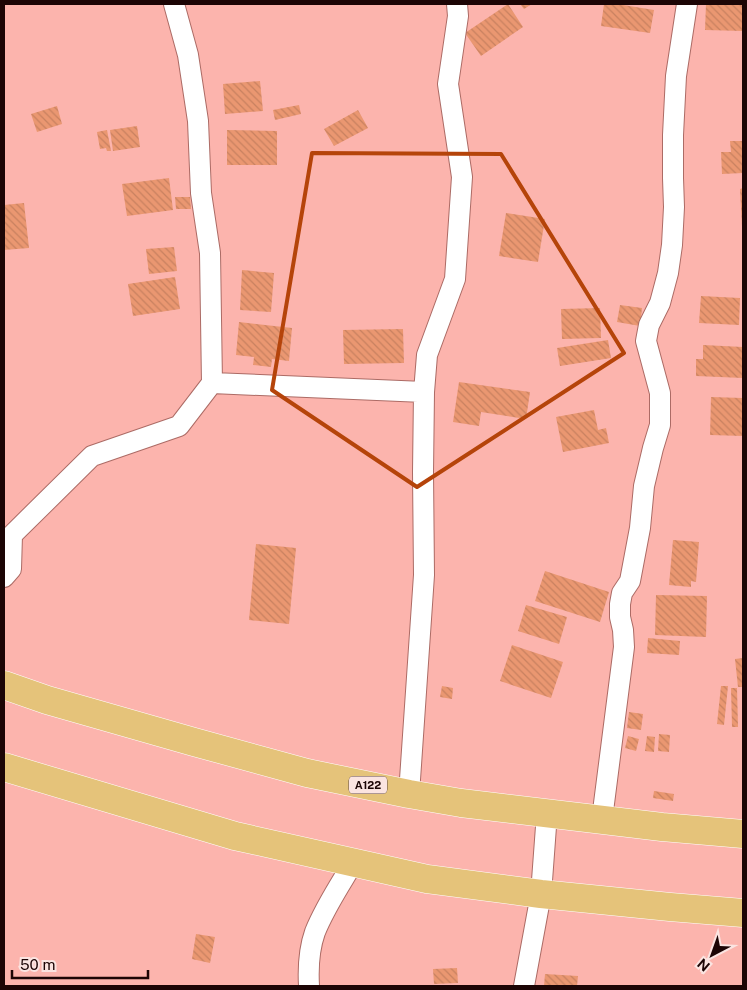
<svg xmlns="http://www.w3.org/2000/svg" width="747" height="990" font-family="'Public Sans',sans-serif">
<defs>
<pattern id="building-back-hatch" width="6" height="6" patternUnits="userSpaceOnUse" patternTransform="scale(1.25)"><rect width="6" height="6" fill="#ea9771"/><path d="M-1 5l2 2M0 0l6 6M5-1l2 2" fill="none" stroke="#c88160"/></pattern>
</defs>
<rect width="100%" height="100%" fill="#fcb4ad"/>
<!-- building -->
<path fill="url(#building-back-hatch)" d="M 508,4 L 523,27 L 481,56 L 465,33 Z
M 520,4 L 532,4 L 524,9 Z
M 604,4 L 617,4 L 654,10 L 650,33 L 601,26 Z
M 706,4 L 743,4 L 743,31 L 705,30 Z
M 260,81 L 263,111 L 225,114 L 223,84 Z
M 299,105 L 301,114 L 275,120 L 273,110 Z
M 57,106 L 62,124 L 37,132 L 31,114 Z
M 358,110 L 368,128 L 334,146 L 324,129 Z
M 137,126 L 140,147 L 113,151 L 110,130 Z
M 107,130 L 111,151 L 107,151 L 106,148 L 100,149 L 97,132 Z
M 227,130 L 277,131 L 277,165 L 227,165 Z
M 730,141 L 743,141 L 743,173 L 722,174 L 721,152 L 731,152 Z
M 169,178 L 173,210 L 127,216 L 122,184 Z
M 743,188 L 743,227 L 742,227 L 740,189 Z
M 175,197 L 190,197 L 191,209 L 176,209 Z
M 24,203 L 29,248 L 4,250 L 4,205 Z
M 506,213 L 545,219 L 538,262 L 499,256 Z
M 174,247 L 177,271 L 149,274 L 146,249 Z
M 242,270 L 274,273 L 271,312 L 240,310 Z
M 175,277 L 180,309 L 133,316 L 128,284 Z
M 701,296 L 740,298 L 739,325 L 699,323 Z
M 620,305 L 642,308 L 640,326 L 617,322 Z
M 600,308 L 601,338 L 562,339 L 561,309 Z
M 239,322 L 292,328 L 289,361 L 272,359 L 271,367 L 253,365 L 254,357 L 236,355 Z
M 403,329 L 404,363 L 344,364 L 343,330 Z
M 608,340 L 611,358 L 560,366 L 557,348 Z
M 703,345 L 743,347 L 743,378 L 696,376 L 696,359 L 703,359 Z
M 459,382 L 530,392 L 526,419 L 481,412 L 479,426 L 453,422 Z
M 711,397 L 743,398 L 743,436 L 710,435 Z
M 594,410 L 598,430 L 606,428 L 609,443 L 563,452 L 556,417 Z
M 673,540 L 699,542 L 696,582 L 691,581 L 691,587 L 669,585 Z
M 256,544 L 296,548 L 289,624 L 249,620 Z
M 545,571 L 609,592 L 600,622 L 535,601 Z
M 656,595 L 707,596 L 706,637 L 655,635 Z
M 526,605 L 567,617 L 559,644 L 518,631 Z
M 648,638 L 680,641 L 679,655 L 647,653 Z
M 512,645 L 563,662 L 551,698 L 500,681 Z
M 743,658 L 743,687 L 738,687 L 735,659 Z
M 442,686 L 453,688 L 452,699 L 440,697 Z
M 721,686 L 728,686 L 724,725 L 717,724 Z
M 731,688 L 737,688 L 738,727 L 732,727 Z
M 629,712 L 643,714 L 641,730 L 627,728 Z
M 659,734 L 670,735 L 669,752 L 658,751 Z
M 628,736 L 639,739 L 636,751 L 625,748 Z
M 647,736 L 655,737 L 654,752 L 645,751 Z
M 654,791 L 674,794 L 673,801 L 653,798 Z
M 196,934 L 215,937 L 210,963 L 192,959 Z
M 457,968 L 458,983 L 434,984 L 433,969 Z
M 545,974 L 578,976 L 577,986 L 544,986 Z"/>
<g fill="none" stroke-linecap="round" stroke-linejoin="round">
<!-- minor casing -->
<g stroke="#ac6b65" stroke-width="22">
<path id="minor" d="M 174,4 L 188,55 L 198,121 L 201,193 L 210,253 L 212,383
M 4,577 L 11,569 L 12,535 L 92,456 L 179,426 L 212,383 L 424,392
M 409,794 L 424,575 L 423,472 L 424,392 L 427,355 L 455,279 L 462,177 L 448,84 L 458,16 L 457,4
M 602,819 L 624,647 L 623,630 L 620,617 L 620,604 L 622,593 L 630,581 L 640,528 L 644,486 L 653,448 L 660,425 L 660,393 L 646,341 L 649,325 L 660,303 L 668,273 L 672,245 L 674,207 L 673,178 L 673,135 L 676,76 L 687,4
M 309,986 C 308,968 309,949 315,932 C 325,907 340,885 353,863
M 524,986 L 541,894 L 547,813"/>
</g>
<!-- highway casing -->
<g stroke="#fff" stroke-width="29">
<path id="highway" d="M 4,685 L 47,700 L 194,742 L 307,773 L 409,794 L 461,803 L 662,827 L 743,834
M 4,767 L 235,836 L 427,879 L 541,894 L 670,907 L 743,913"/>
</g>
<!-- minor -->
<use href="#minor" stroke="#fff" stroke-width="20"/>
<!-- highway -->
<use href="#highway" stroke="#e5c37a" stroke-width="28"/>
</g>
<!-- marked area -->
<path fill="none" stroke="#b5440a" stroke-width="4" stroke-linejoin="round" d="M 312,153 L 501,154 L 624,353 L 417,487 L 272,390 Z"/>
<g text-anchor="middle" dominant-baseline="central" stroke-width="5" stroke-linejoin="round" paint-order="stroke">
<!-- shield labels -->
<rect fill="#fbe4e1" stroke="#5f4847" stroke-width="1" x="349" y="776.5" width="38" height="17" rx="4"/>
<g font-size="11" font-weight="bold" fill="#1c0505">
<text x="368" y="785">A122</text>
</g>
</g>
<!-- border -->
<rect width="747" height="990" fill="none" stroke="#1c0505" stroke-width="10"/>
<!-- north arrow -->
<g transform="translate(712 955) rotate(221)" stroke="#fbe4e1" stroke-width="4" paint-order="stroke">
<path d="M0-4L9 19L0 12L-9 19Z" fill="#1c0505"/>
<text y="-8" font-size="14" font-weight="bold" text-anchor="middle" fill="#1c0505">N</text>
</g>
<!-- scale -->
<path d="M12 970v8h136v-8" fill="none" stroke="#1c0505" stroke-width="2.5"/>
<text x="20" y="970" font-size="15" fill="#1c0505" stroke="#fbe4e1" stroke-width="4" paint-order="stroke">50 m</text>
</svg>
